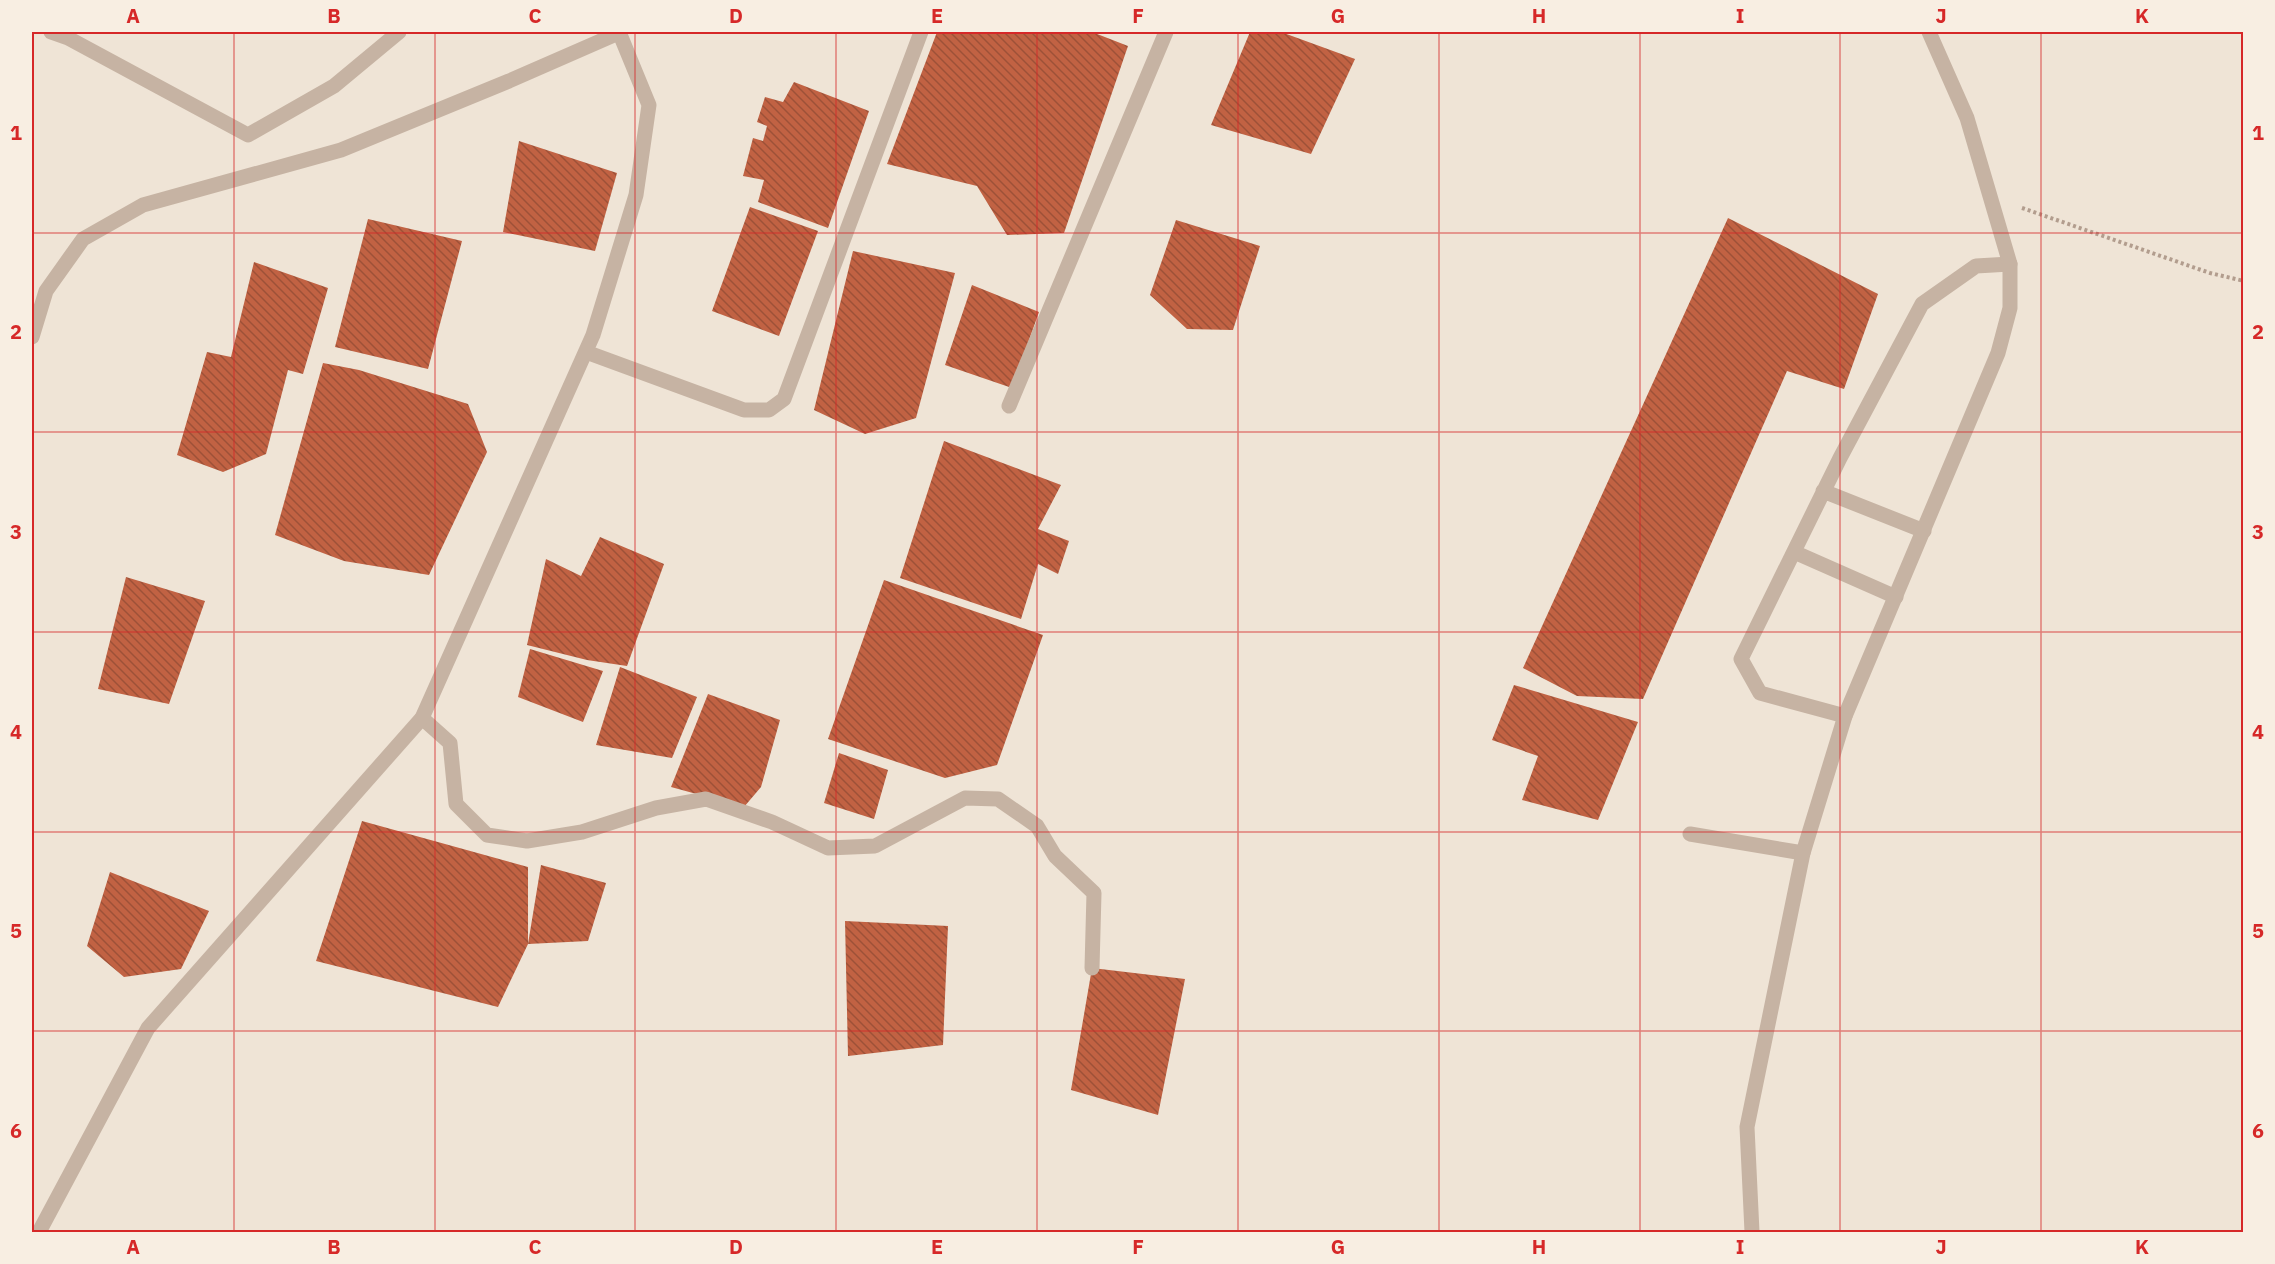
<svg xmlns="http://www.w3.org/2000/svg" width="2275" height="1264" font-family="'IBM Plex Sans',sans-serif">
<defs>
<pattern id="building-back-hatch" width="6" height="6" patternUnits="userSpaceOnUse" patternTransform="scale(1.5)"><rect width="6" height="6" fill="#c16243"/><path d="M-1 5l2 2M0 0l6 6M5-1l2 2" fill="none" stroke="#9d5138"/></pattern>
</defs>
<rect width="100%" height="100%" fill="#efe4d6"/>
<!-- building -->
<path fill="url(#building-back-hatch)" d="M 937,32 L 1092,32 L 1128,46 L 1064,233 L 1007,235 L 977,186 L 887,164 Z
M 1250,32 L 1281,32 L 1355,59 L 1311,154 L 1211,125 Z
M 794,82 L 869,111 L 828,228 L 758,202 L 764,180 L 743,176 L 753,138 L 763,141 L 767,126 L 757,122 L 765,97 L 783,102 Z
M 519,141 L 617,173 L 595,251 L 503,232 Z
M 750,207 L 818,231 L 779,336 L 712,311 Z
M 1728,218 L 1878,294 L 1844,389 L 1787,371 L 1643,699 L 1577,696 L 1523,668 Z
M 368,219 L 462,241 L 428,369 L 335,347 Z
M 1176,220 L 1260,246 L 1233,330 L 1187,329 L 1150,295 Z
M 853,251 L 955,273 L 916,418 L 865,434 L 814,410 Z
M 254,262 L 328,288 L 303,374 L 288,370 L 266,454 L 223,472 L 177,455 L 207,352 L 231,357 Z
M 972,285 L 1039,312 L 1012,388 L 945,365 Z
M 323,363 L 359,370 L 468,404 L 487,452 L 429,575 L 344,561 L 275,535 Z
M 944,441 L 1061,485 L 1038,529 L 1069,541 L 1058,574 L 1038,564 L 1021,619 L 900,578 Z
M 600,537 L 664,564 L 627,666 L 587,660 L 527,645 L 546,559 L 581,576 Z
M 126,577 L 205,601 L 169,704 L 98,689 Z
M 884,580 L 1043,635 L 997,765 L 945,778 L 828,739 Z
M 530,649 L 603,671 L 583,722 L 518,697 Z
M 620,667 L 697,697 L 672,758 L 596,745 Z
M 1514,685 L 1638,722 L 1598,820 L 1522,800 L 1538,756 L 1492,740 Z
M 708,694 L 780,720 L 761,787 L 744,807 L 671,787 Z
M 839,753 L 888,770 L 874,819 L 824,803 Z
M 362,821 L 528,867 L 528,944 L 498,1007 L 316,961 Z
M 541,865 L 606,883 L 588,941 L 528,944 Z
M 110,872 L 209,911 L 181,969 L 124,977 L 87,946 Z
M 845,921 L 948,926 L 943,1045 L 848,1056 Z
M 1092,968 L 1185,979 L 1158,1115 L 1071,1090 Z"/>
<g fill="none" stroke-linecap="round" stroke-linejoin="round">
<!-- path -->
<path stroke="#b29d8e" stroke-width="4" stroke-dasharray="3 3" stroke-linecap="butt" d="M 2022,208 L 2210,273 L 2244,281"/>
<!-- service -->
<path stroke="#c6b3a3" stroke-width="15" d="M 51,32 L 68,38 L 248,135 L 334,86 L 399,32
M 422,718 L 450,743 L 456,804 L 487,835 L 527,841 L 582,832 L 656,808 L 706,799 L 772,822 L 828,848 L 875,846 L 965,798 L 998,799 L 1037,826 L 1055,856 L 1094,893 L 1092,968"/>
<!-- minor -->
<path stroke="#c6b3a3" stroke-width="15" d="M 586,352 L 744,410 L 769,410 L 784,399 L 921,32
M 1009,406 L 1166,32
M 1823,491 L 1924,531
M 1794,552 L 1896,597
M 1845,716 L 1760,693 L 1741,659 L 1840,458 L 1922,304 L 1976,266 L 2010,264
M 1690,834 L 1803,853
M 39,1232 L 148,1028 L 422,718 L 593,335 L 636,195 L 649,105 L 619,32"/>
<!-- tertiary -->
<path stroke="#c6b3a3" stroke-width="15" d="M 32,337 L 46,291 L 83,239 L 143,205 L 341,150 L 509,81 L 621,32
M 1752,1232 L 1747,1127 L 1803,853 L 1845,716 L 1998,353 L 2010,308 L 2010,264 L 1967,118 L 1929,32"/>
</g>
<!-- grid -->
<path fill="none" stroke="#d62828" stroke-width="1.5" stroke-opacity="0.55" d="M 234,32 L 234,1232M 435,32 L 435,1232M 635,32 L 635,1232M 836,32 L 836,1232M 1037,32 L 1037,1232M 1238,32 L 1238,1232M 1439,32 L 1439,1232M 1640,32 L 1640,1232M 1840,32 L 1840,1232M 2041,32 L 2041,1232M 32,233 L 2244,233M 32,432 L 2244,432M 32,632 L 2244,632M 32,832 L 2244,832M 32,1031 L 2244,1031"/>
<!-- border -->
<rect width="2275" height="1264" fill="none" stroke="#f8eee2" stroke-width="66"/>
<rect x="33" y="33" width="2209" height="1198" fill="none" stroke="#d62828" stroke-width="2"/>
<g font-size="20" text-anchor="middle" font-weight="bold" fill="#d62828">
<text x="133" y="23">A</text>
<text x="334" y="23">B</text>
<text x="535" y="23">C</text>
<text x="736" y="23">D</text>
<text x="937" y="23">E</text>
<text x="1138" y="23">F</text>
<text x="1338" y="23">G</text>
<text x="1539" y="23">H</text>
<text x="1740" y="23">I</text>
<text x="1941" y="23">J</text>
<text x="2142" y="23">K</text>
<text x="16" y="140">1</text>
<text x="2258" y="140">1</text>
<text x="16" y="339">2</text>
<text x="2258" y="339">2</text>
<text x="16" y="539">3</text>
<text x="2258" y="539">3</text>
<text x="16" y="739">4</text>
<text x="2258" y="739">4</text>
<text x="16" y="938">5</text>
<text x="2258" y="938">5</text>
<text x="16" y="1138">6</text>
<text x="2258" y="1138">6</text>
<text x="133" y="1254">A</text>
<text x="334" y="1254">B</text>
<text x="535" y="1254">C</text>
<text x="736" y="1254">D</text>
<text x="937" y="1254">E</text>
<text x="1138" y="1254">F</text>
<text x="1338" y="1254">G</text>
<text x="1539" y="1254">H</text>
<text x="1740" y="1254">I</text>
<text x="1941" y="1254">J</text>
<text x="2142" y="1254">K</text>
</g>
</svg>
